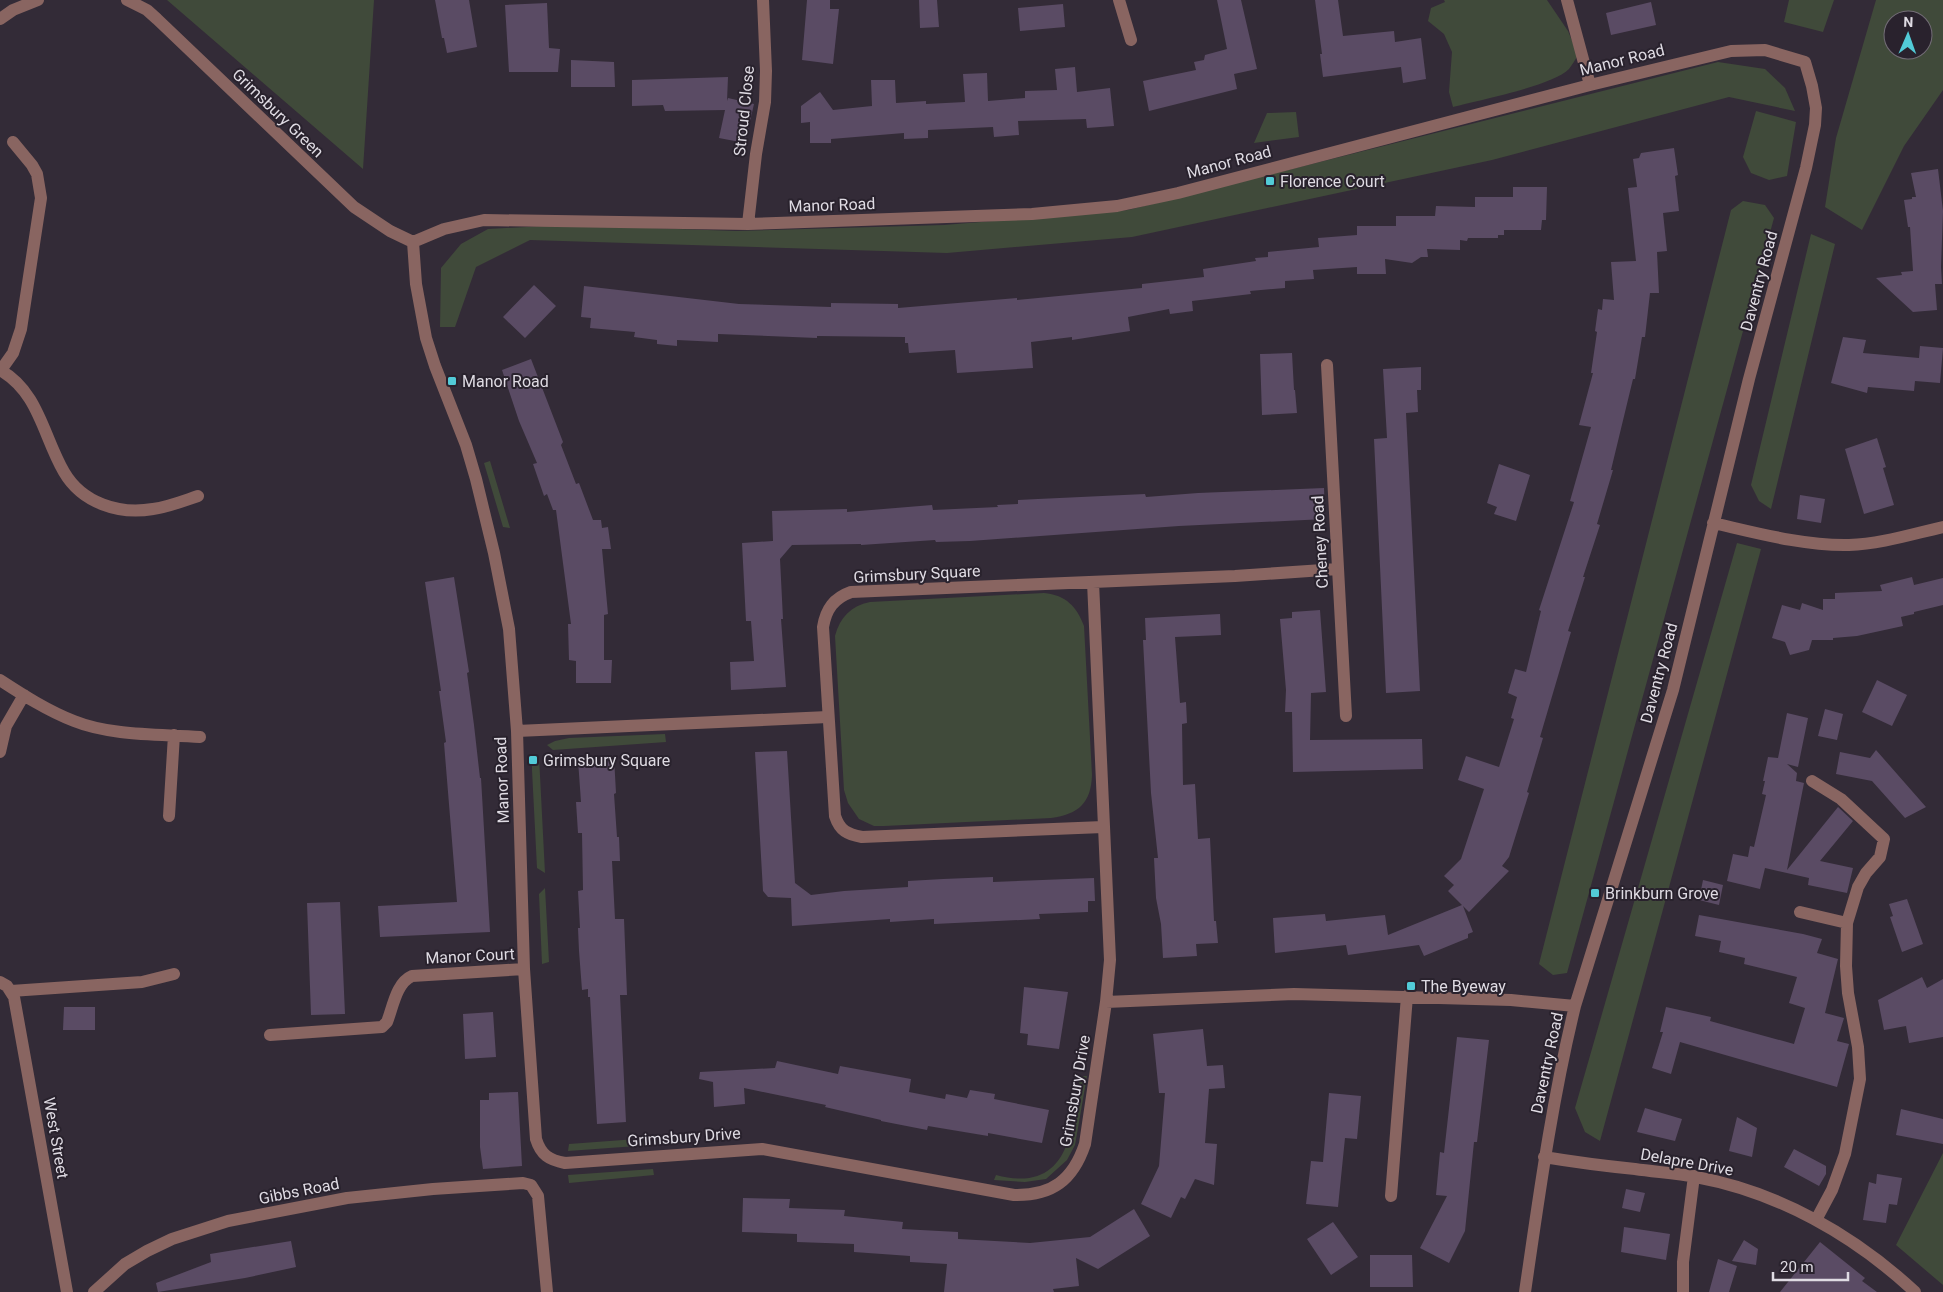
<svg xmlns="http://www.w3.org/2000/svg" width="1943" height="1292" font-family="Roboto,sans-serif">
<rect width="100%" height="100%" fill="#332b37"/>
<!-- green -->
<path fill="#404a3a" fill-rule="evenodd" d="M 167,0 L 374,0 L 363,169 Z
M 1444,0 L 1547,0 L 1568,31 L 1578,55 C 1575,60 1572,65 1569,69 C 1552,86 1479,100 1453,107 L 1449,92 L 1452,52 L 1444,34 L 1428,21 L 1431,8 L 1445,2 Z
M 1789,0 L 1834,0 L 1823,32 L 1784,22 Z
M 1876,0 L 1943,0 L 1943,90 L 1904,146 L 1862,230 L 1825,207 L 1836,138 ZM 1893,20 L 1923,20 L 1923,50 L 1893,50 Z
M 1718,62 L 1765,69 L 1785,88 L 1795,111 L 1729,97 L 1492,160 L 1132,237 L 947,253 L 530,240 L 476,267 L 455,327 L 440,327 L 441,268 L 461,244 L 488,229 L 563,225 L 736,231 L 944,225 L 1128,210 Z
M 1756,111 L 1796,122 L 1787,176 L 1769,180 L 1751,173 L 1743,157 Z
M 1296,112 L 1299,137 L 1254,143 L 1267,113 Z
M 1743,201 L 1765,205 L 1774,218 L 1567,973 L 1553,975 L 1539,964 L 1731,210 Z
M 1811,234 L 1835,244 L 1771,509 L 1759,501 L 1751,485 Z
M 490,461 L 510,528 L 503,527 L 484,463 Z
M 1737,543 L 1761,549 L 1600,1141 L 1585,1132 L 1575,1108 Z
M 1044,593 C 1066,595 1077,607 1084,626 L 1092,775 C 1091,803 1079,814 1051,818 L 884,826 L 874,826 L 859,819 L 848,803 L 844,790 L 835,636 C 840,617 851,606 870,602 Z
M 665,734 L 666,742 L 553,750 L 547,745 L 555,741 L 569,738 Z
M 539,756 L 545,873 L 537,868 L 532,770 L 532,763 Z
M 545,888 L 549,962 L 542,964 L 539,894 Z
M 1080,1076 L 1087,1076 L 1075,1145 L 1067,1160 L 1046,1179 L 1025,1182 L 994,1180 L 996,1175 C 1071,1195 1073,1127 1080,1076 Z
M 677,1136 L 678,1143 L 568,1151 L 569,1144 Z
M 1943,1153 L 1943,1285 L 1896,1245 Z
M 653,1169 L 654,1175 L 569,1183 L 568,1175 Z"/>
<!-- building -->
<path fill="#5a4b64" d="M 435,0 L 469,0 L 477,47 L 447,53 L 444,38 L 442,38 Z
M 807,0 L 830,0 L 830,9 L 839,9 L 833,64 L 802,60 Z
M 919,0 L 937,0 L 939,27 L 920,28 Z
M 1217,0 L 1241,0 L 1257,69 L 1234,74 L 1237,89 L 1149,111 L 1143,81 L 1196,70 L 1194,62 L 1204,60 L 1205,55 L 1227,49 Z
M 1315,0 L 1338,0 L 1343,36 L 1394,31 L 1395,42 L 1421,38 L 1426,79 L 1403,83 L 1401,67 L 1323,77 L 1320,54 L 1322,54 Z
M 1651,2 L 1656,25 L 1611,35 L 1606,13 Z
M 547,3 L 549,48 L 560,49 L 558,72 L 509,72 L 505,5 Z
M 1063,4 L 1065,27 L 1020,31 L 1018,8 Z
M 571,60 L 614,62 L 615,87 L 571,87 Z
M 1075,67 L 1077,92 L 1110,88 L 1114,126 L 1087,128 L 1086,119 L 1018,121 L 1019,135 L 994,137 L 993,127 L 928,130 L 928,138 L 904,139 L 904,133 L 831,139 L 831,143 L 810,143 L 810,122 L 801,123 L 801,106 L 820,92 L 833,110 L 872,106 L 871,80 L 895,80 L 896,103 L 926,101 L 926,104 L 965,102 L 963,74 L 987,73 L 988,101 L 1025,98 L 1025,91 L 1057,90 L 1055,69 Z
M 728,77 L 727,101 L 728,98 L 754,104 L 745,143 L 719,138 L 725,110 L 665,111 L 663,105 L 632,106 L 632,80 Z
M 1674,148 L 1678,175 L 1675,176 L 1679,211 L 1663,213 L 1667,251 L 1657,252 L 1659,293 L 1650,293 L 1645,337 L 1642,337 L 1635,379 L 1633,379 L 1611,470 L 1613,470 L 1597,524 L 1600,525 L 1583,577 L 1585,577 L 1568,631 L 1571,632 L 1540,737 L 1543,738 L 1527,792 L 1529,793 L 1509,857 L 1502,866 L 1509,871 L 1469,912 L 1463,906 L 1473,932 L 1468,934 L 1468,938 L 1424,956 L 1419,945 L 1348,955 L 1346,945 L 1275,953 L 1273,918 L 1325,914 L 1326,921 L 1385,915 L 1388,935 L 1462,905 L 1448,891 L 1454,885 L 1444,876 L 1461,859 L 1484,789 L 1458,780 L 1466,756 L 1499,767 L 1514,719 L 1511,718 L 1517,697 L 1508,693 L 1515,669 L 1526,672 L 1541,611 L 1539,610 L 1574,502 L 1570,501 L 1591,427 L 1579,425 L 1593,373 L 1591,373 L 1597,332 L 1595,331 L 1598,309 L 1602,310 L 1603,299 L 1614,300 L 1611,262 L 1636,261 L 1628,188 L 1637,187 L 1633,159 L 1639,158 L 1641,153 Z
M 1938,169 L 1943,211 L 1941,267 L 1942,284 L 1935,284 L 1937,310 L 1913,312 L 1876,278 L 1902,275 L 1901,272 L 1913,271 L 1910,227 L 1908,227 L 1904,200 L 1912,199 L 1912,197 L 1916,197 L 1911,173 Z
M 1513,187 L 1547,187 L 1546,220 L 1542,220 L 1541,230 L 1504,230 L 1504,235 L 1498,235 L 1498,238 L 1468,238 L 1467,241 L 1460,240 L 1460,250 L 1427,249 L 1428,257 L 1421,257 L 1412,263 L 1385,259 L 1386,274 L 1357,274 L 1357,267 L 1313,270 L 1314,279 L 1285,281 L 1285,288 L 1250,291 L 1251,294 L 1192,301 L 1193,311 L 1170,314 L 1169,309 L 1128,317 L 1130,331 L 1072,340 L 1072,337 L 1031,342 L 1033,368 L 957,373 L 955,350 L 909,353 L 908,343 L 905,343 L 905,337 L 817,336 L 817,338 L 718,334 L 718,342 L 677,340 L 677,346 L 657,344 L 657,340 L 634,337 L 635,332 L 590,328 L 591,318 L 581,317 L 584,286 L 739,304 L 831,307 L 831,303 L 898,304 L 898,308 L 1017,298 L 1017,300 L 1142,288 L 1142,284 L 1204,277 L 1203,269 L 1256,261 L 1255,258 L 1268,257 L 1268,252 L 1319,247 L 1318,238 L 1357,235 L 1357,226 L 1396,226 L 1396,216 L 1435,216 L 1436,206 L 1475,207 L 1475,197 L 1513,197 Z
M 534,285 L 556,306 L 525,338 L 503,317 Z
M 1843,337 L 1866,340 L 1863,353 L 1919,358 L 1920,346 L 1943,348 L 1940,383 L 1915,381 L 1914,391 L 1868,387 L 1867,393 L 1831,383 Z
M 1292,353 L 1294,390 L 1295,390 L 1297,413 L 1262,415 L 1260,354 Z
M 531,359 L 563,442 L 561,445 L 576,484 L 579,483 L 593,520 L 601,520 L 602,528 L 608,527 L 611,549 L 602,549 L 608,614 L 604,615 L 604,660 L 612,660 L 611,683 L 576,683 L 576,661 L 569,660 L 568,624 L 571,624 L 556,510 L 553,510 L 547,494 L 544,496 L 533,464 L 537,463 L 519,421 L 502,370 Z
M 1421,367 L 1421,390 L 1417,390 L 1418,412 L 1406,413 L 1420,691 L 1386,693 L 1374,439 L 1387,438 L 1383,369 Z
M 1877,438 L 1886,467 L 1883,468 L 1894,505 L 1864,514 L 1845,449 Z
M 1499,464 L 1530,475 L 1516,521 L 1494,514 L 1497,507 L 1487,503 Z
M 1324,488 L 1325,519 L 1179,526 L 970,541 L 936,542 L 935,540 L 861,545 L 861,544 L 792,545 L 780,559 L 783,619 L 781,619 L 786,687 L 731,690 L 730,662 L 754,661 L 751,621 L 746,621 L 742,543 L 773,541 L 772,511 L 847,509 L 847,512 L 932,505 L 933,510 L 998,507 L 997,505 L 1018,504 L 1018,500 L 1038,499 L 1145,494 L 1146,497 L 1198,493 Z
M 1800,495 L 1825,499 L 1821,523 L 1797,519 Z
M 454,577 L 469,672 L 467,673 L 474,725 L 480,778 L 481,778 L 490,932 L 380,937 L 378,906 L 457,902 L 444,743 L 446,742 L 439,691 L 441,691 L 425,582 Z
M 1912,577 L 1914,585 L 1943,578 L 1943,605 L 1914,612 L 1914,614 L 1901,617 L 1903,626 L 1857,636 L 1833,638 L 1833,640 L 1812,640 L 1809,650 L 1790,655 L 1785,642 L 1772,638 L 1782,605 L 1800,610 L 1802,603 L 1823,610 L 1823,599 L 1835,599 L 1835,593 L 1882,591 L 1880,585 Z
M 1320,610 L 1326,692 L 1311,693 L 1310,740 L 1422,739 L 1423,769 L 1293,772 L 1292,712 L 1285,712 L 1286,690 L 1280,619 L 1292,618 L 1292,612 Z
M 1220,614 L 1221,635 L 1175,637 L 1180,703 L 1186,702 L 1187,723 L 1182,724 L 1183,785 L 1195,784 L 1198,839 L 1210,838 L 1214,921 L 1216,921 L 1218,943 L 1196,944 L 1197,956 L 1163,958 L 1161,924 L 1156,898 L 1154,858 L 1158,858 L 1151,793 L 1143,640 L 1146,640 L 1145,618 Z
M 1877,680 L 1907,695 L 1892,726 L 1862,712 Z
M 1825,709 L 1843,714 L 1837,740 L 1818,736 Z
M 1787,713 L 1808,718 L 1798,767 L 1787,764 L 1797,773 L 1796,781 L 1804,783 L 1787,870 L 1838,807 L 1853,821 L 1820,861 L 1853,868 L 1847,893 L 1808,885 L 1809,878 L 1765,868 L 1760,889 L 1727,881 L 1733,854 L 1748,857 L 1750,846 L 1754,847 L 1766,795 L 1762,794 L 1765,781 L 1763,781 L 1768,757 L 1778,758 Z
M 1876,750 L 1926,807 L 1905,818 L 1872,781 L 1836,774 L 1840,752 L 1870,758 Z
M 787,751 L 795,883 L 811,895 L 844,891 L 908,887 L 908,881 L 943,879 L 993,877 L 993,882 L 1094,878 L 1095,901 L 1088,901 L 1088,912 L 1039,914 L 1040,919 L 934,924 L 934,919 L 890,922 L 890,919 L 792,926 L 791,898 L 768,897 L 763,891 L 755,752 Z
M 614,757 L 616,793 L 614,794 L 617,837 L 619,837 L 620,861 L 612,861 L 615,919 L 624,919 L 627,995 L 620,995 L 626,1122 L 597,1124 L 590,997 L 588,997 L 588,989 L 582,990 L 579,951 L 578,928 L 580,928 L 578,891 L 583,890 L 582,833 L 578,833 L 576,802 L 581,802 L 578,760 Z
M 1703,880 L 1723,885 L 1719,905 L 1699,900 Z
M 1907,899 L 1923,944 L 1902,952 L 1890,917 L 1893,916 L 1889,904 Z
M 340,902 L 345,1014 L 311,1015 L 307,903 Z
M 1699,915 L 1803,934 L 1822,939 L 1817,953 L 1838,959 L 1825,1013 L 1844,1018 L 1837,1041 L 1849,1044 L 1837,1087 L 1680,1042 L 1671,1074 L 1652,1068 L 1663,1032 L 1660,1032 L 1666,1007 L 1711,1017 L 1710,1021 L 1794,1044 L 1805,1008 L 1789,1003 L 1797,977 L 1744,964 L 1745,958 L 1719,952 L 1721,941 L 1695,936 Z
M 1922,977 L 1927,988 L 1943,979 L 1943,1037 L 1909,1043 L 1906,1026 L 1884,1030 L 1878,1000 Z
M 1024,987 L 1068,992 L 1059,1049 L 1027,1045 L 1028,1034 L 1020,1033 Z
M 64,1007 L 95,1007 L 95,1030 L 63,1030 Z
M 493,1012 L 496,1057 L 465,1059 L 463,1014 Z
M 1203,1029 L 1207,1066 L 1223,1065 L 1225,1088 L 1209,1089 L 1205,1143 L 1217,1144 L 1214,1185 L 1195,1179 L 1185,1199 L 1181,1197 L 1171,1218 L 1141,1204 L 1159,1166 L 1165,1093 L 1159,1093 L 1153,1034 Z
M 1457,1037 L 1489,1040 L 1477,1142 L 1474,1142 L 1465,1231 L 1449,1263 L 1420,1248 L 1447,1196 L 1436,1195 L 1440,1152 L 1444,1153 Z
M 777,1061 L 838,1074 L 840,1066 L 911,1079 L 909,1092 L 945,1099 L 946,1094 L 967,1098 L 970,1090 L 995,1094 L 994,1099 L 1049,1110 L 1042,1143 L 988,1133 L 988,1136 L 928,1126 L 927,1130 L 881,1121 L 881,1120 L 825,1107 L 826,1105 L 744,1088 L 745,1104 L 714,1107 L 713,1082 L 699,1079 L 700,1072 L 775,1068 Z
M 518,1092 L 522,1166 L 483,1169 L 480,1147 L 480,1100 L 489,1100 L 489,1093 Z
M 1329,1093 L 1361,1096 L 1357,1139 L 1345,1138 L 1338,1207 L 1306,1204 L 1311,1161 L 1323,1162 Z
M 1645,1108 L 1682,1119 L 1675,1141 L 1637,1132 Z
M 1901,1109 L 1943,1119 L 1943,1144 L 1896,1135 Z
M 1737,1117 L 1757,1128 L 1752,1157 L 1729,1151 Z
M 1794,1149 L 1826,1166 L 1826,1174 L 1819,1186 L 1784,1167 Z
M 1877,1174 L 1902,1178 L 1897,1205 L 1889,1204 L 1886,1223 L 1863,1220 L 1869,1182 L 1876,1184 Z
M 1626,1189 L 1645,1193 L 1640,1212 L 1622,1208 Z
M 743,1198 L 790,1199 L 789,1208 L 845,1210 L 844,1216 L 903,1222 L 902,1229 L 958,1232 L 958,1239 L 1030,1243 L 1090,1237 L 1134,1209 L 1150,1236 L 1098,1269 L 1076,1258 L 1079,1286 L 1053,1289 L 1054,1292 L 944,1292 L 947,1264 L 910,1262 L 910,1256 L 854,1252 L 854,1244 L 797,1242 L 797,1234 L 742,1232 Z
M 1333,1222 L 1358,1257 L 1331,1275 L 1307,1239 Z
M 1624,1227 L 1670,1234 L 1666,1260 L 1621,1252 Z
M 1744,1240 L 1758,1249 L 1756,1265 L 1732,1261 Z
M 291,1241 L 296,1267 L 245,1278 L 158,1292 L 156,1283 L 211,1262 L 210,1254 Z
M 1820,1242 L 1865,1278 L 1862,1281 L 1877,1292 L 1780,1292 Z
M 1370,1255 L 1412,1255 L 1413,1287 L 1370,1287 Z
M 1718,1259 L 1737,1266 L 1729,1292 L 1709,1292 Z"/>
<g fill="none" stroke-linecap="round" stroke-linejoin="round">
<!-- minor -->
<path stroke="#896561" stroke-width="12" d="M 127,0 L 147,10 L 157,19 L 354,207 L 390,231 L 413,242
M 1119,0 L 1131,40
M 1567,0 L 1590,85
M 0,19 L 13,10 L 38,0
M 748,224 L 756,154 L 765,102 L 766,71 L 763,0
M 413,242 L 444,229 L 484,220 L 748,224 L 1032,214 L 1117,206 L 1178,193 L 1590,85 L 1731,51 L 1765,50 L 1805,62 L 1812,86 L 1816,108 L 1815,125 L 1806,168 L 1749,379 L 1673,690 L 1575,1006 C 1552,1100 1539,1196 1525,1292
M 413,242 L 416,284 L 426,338 L 435,366 L 466,445 L 476,479 L 494,553 L 509,629 L 517,731 L 524,969 L 536,1139 C 541,1155 549,1160 565,1163 L 762,1149 L 1014,1195 C 1052,1196 1073,1180 1085,1144 L 1106,1002 L 1294,994 L 1511,1000 L 1575,1006
M 1327,365 L 1346,716
M 0,370 C 39,392 43,436 64,472 C 82,503 119,515 153,509 C 168,507 183,501 198,496
M 1,370 L 13,353 L 21,329 L 41,198 L 37,174 L 32,165 L 13,142
M 1713,523 C 1757,533 1804,546 1849,545 C 1881,544 1912,534 1943,527
M 1093,582 L 1110,960 L 1106,1002
M 0,680 C 23,695 48,711 74,721 C 111,736 160,734 200,737
M 517,731 L 828,717
M 0,752 L 6,726 L 24,695
M 1812,781 L 1841,799 L 1884,839 L 1880,857 L 1866,873 L 1858,887 L 1847,923 L 1846,966 L 1848,993 L 1858,1047 L 1860,1079 L 1845,1154 L 1832,1190 L 1816,1220
M 169,816 L 174,735
M 1103,827 L 862,837 C 847,834 840,831 835,816 L 823,627 C 826,609 834,598 851,592 L 1235,576 L 1338,569
M 1800,912 L 1847,923
M 0,982 L 7,986 L 14,997 L 67,1292
M 11,991 L 142,982 L 174,974
M 270,1035 L 382,1027 L 387,1022 C 393,1007 396,983 412,976 L 524,969
M 1544,1157 C 1574,1162 1605,1166 1635,1169 C 1655,1172 1676,1173 1696,1177 C 1778,1192 1854,1235 1915,1292
M 1391,1196 L 1407,996
M 94,1292 L 125,1264 L 147,1251 L 172,1239 L 228,1221 L 347,1198 L 433,1189 L 523,1183 L 531,1185 L 538,1196 L 547,1292
M 1683,1292 L 1683,1262 L 1694,1176"/>
</g>
<!-- markers -->
<g fill="#52cbd7" stroke="#29222d" stroke-width="2">
<rect x="1265" y="176" width="10" height="10" rx="2.5"/>
<rect x="447" y="376" width="10" height="10" rx="2.5"/>
<rect x="528" y="755" width="10" height="10" rx="2.5"/>
<rect x="1590" y="888" width="10" height="10" rx="2.5"/>
<rect x="1406" y="981" width="10" height="10" rx="2.5"/>
</g>
<g text-anchor="middle" dominant-baseline="central" stroke-width="4" stroke-linejoin="round" paint-order="stroke">
<!-- street labels -->
<g font-size="16" fill="#dfdbe3" stroke="#29222d">
<text transform="translate(1622 60) rotate(-14)">Manor Road</text>
<text transform="translate(744 111) rotate(-84)">Stroud Close</text>
<text transform="translate(278 113) rotate(44)">Grimsbury Green</text>
<text transform="translate(1229 162) rotate(-15)">Manor Road</text>
<text transform="translate(832 205) rotate(-2)">Manor Road</text>
<text transform="translate(1759 281) rotate(-75)">Daventry Road</text>
<text transform="translate(1320 542) rotate(-93)">Cheney Road</text>
<text transform="translate(917 574) rotate(-3)">Grimsbury Square</text>
<text transform="translate(1659 673) rotate(-75)">Daventry Road</text>
<text transform="translate(502 780) rotate(-92)">Manor Road</text>
<text transform="translate(470 956) rotate(-3)">Manor Court</text>
<text transform="translate(1547 1063) rotate(-78)">Daventry Road</text>
<text transform="translate(1075 1091) rotate(-80)">Grimsbury Drive</text>
<text transform="translate(684 1137) rotate(-4)">Grimsbury Drive</text>
<text transform="translate(56 1138) rotate(80)">West Street</text>
<text transform="translate(1687 1162) rotate(10)">Delapre Drive</text>
<text transform="translate(299 1191) rotate(-11)">Gibbs Road</text>
</g>
<!-- poi labels -->
<g font-size="16" fill="#dfdbe3" stroke="#29222d" text-anchor="start">
<text x="1280" y="181">Florence Court</text>
<text x="462" y="381">Manor Road</text>
<text x="543" y="760">Grimsbury Square</text>
<text x="1605" y="893">Brinkburn Grove</text>
<text x="1421" y="986">The Byeway</text>
</g>
</g>
<!-- north arrow -->
<g transform="translate(1908 35) rotate(2)"><circle r="24" fill="#29222d" stroke="#726c76"/>
<path d="M0-4L9 19L0 12L-9 19Z" fill="#52cbd7"/>
<text y="-8" font-size="14" font-weight="bold" text-anchor="middle" fill="#dfdbe3">N</text>
</g>
<!-- scale -->
<path d="M1773 1272v8h75v-8" fill="none" stroke="#dfdbe3" stroke-width="2.5"/>
<text x="1780" y="1272" font-size="15" fill="#dfdbe3" stroke="#29222d" stroke-width="4" paint-order="stroke">20 m</text>
</svg>
